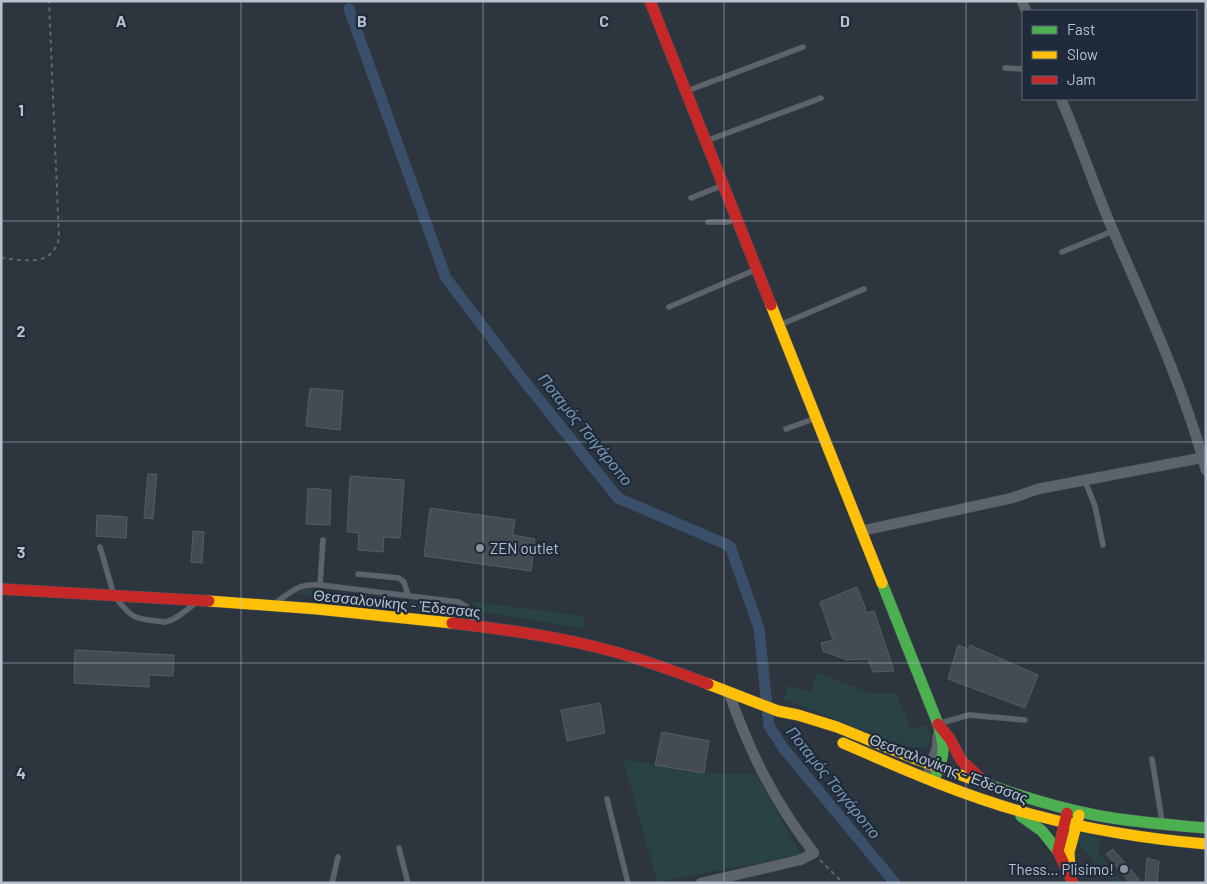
<svg xmlns="http://www.w3.org/2000/svg" width="1207" height="884" font-family="Barlow,sans-serif">
<rect width="100%" height="100%" fill="#2d353e"/>
<!-- green -->
<path fill="#294245" d="M 301,589 L 457,607 L 464,613 L 296,594 Z
M 470,601 L 583,616 L 586,629 L 478,611 Z
M 816,672 L 870,693 L 896,693 L 911,729 L 925,725 L 932,736 L 929,745 L 919,749 L 908,747 L 783,699 L 789,685 L 812,692 Z
M 623,759 L 704,773 L 756,774 L 801,855 L 657,882 Z
M 1084,832 L 1103,839 L 1097,851 L 1123,883 L 1113,883 L 1074,838 Z"/>
<g fill="none" stroke-linecap="round" stroke-linejoin="round">
<!-- canal -->
<path stroke="#3a506a" stroke-width="11" d="M 349,9 L 446,278 L 525,382 L 618,498 L 730,546 L 759,628 L 769,726 L 784,749 L 895,883"/>
</g>
<!-- building -->
<path fill="#444b52" stroke="#555c65" d="M 310,388 L 343,391 L 340,430 L 306,426 Z
M 148,474 L 157,474 L 153,519 L 144,518 Z
M 350,476 L 404,480 L 400,538 L 384,537 L 383,552 L 358,550 L 359,533 L 347,532 Z
M 308,488 L 331,490 L 330,525 L 306,524 Z
M 430,508 L 515,520 L 513,535 L 535,539 L 531,571 L 424,556 Z
M 97,515 L 127,517 L 126,538 L 96,536 Z
M 193,531 L 204,532 L 202,563 L 191,562 Z
M 857,587 L 867,613 L 874,611 L 894,671 L 873,672 L 868,659 L 847,660 L 823,651 L 821,643 L 833,640 L 820,602 Z
M 958,645 L 968,649 L 970,645 L 1038,675 L 1025,708 L 948,679 Z
M 75,650 L 174,655 L 173,676 L 149,675 L 149,687 L 74,683 Z
M 600,703 L 605,733 L 567,741 L 561,710 Z
M 662,732 L 709,741 L 704,773 L 655,765 Z
M 1113,849 L 1142,883 L 1130,883 L 1106,854 Z
M 1147,858 L 1159,861 L 1157,883 L 1145,883 Z"/>
<g fill="none" stroke-linecap="round" stroke-linejoin="round">
<!-- lane casing -->
<g stroke="#4c5158" stroke-width="6">
<path id="lane" d="M 1005,68 L 1023,69
M 687,91 L 803,47
M 706,141 L 821,98
M 691,198 L 721,186
M 708,222 L 728,222 L 737,219
M 1062,252 L 1113,231
M 669,307 L 757,269
M 780,325 L 864,289
M 786,429 L 816,418
M 1085,481 L 1095,506 L 1103,545
M 100,547 L 113,592
M 358,574 L 399,578 L 404,582 L 408,595
M 320,585 L 323,540
M 117,599 C 134,622 138,618 164,622 C 175,621 185,611 193,605
M 278,601 C 294,590 300,583 320,585 L 459,602 L 467,607 L 473,621
M 941,723 L 969,715 L 1025,720
M 1152,759 L 1162,821
M 607,799 L 628,883
M 399,848 L 408,883
M 332,883 L 338,857"/>
</g>
<!-- street casing -->
<g stroke="#4c5158" stroke-width="11">
<path id="street" d="M 1022,1 L 1026,11
M 1061,99 C 1080,143 1095,189 1114,233 C 1148,311 1184,388 1206,470
M 861,531 L 1012,498 L 1038,489 L 1206,457
M 929,769 L 937,748 L 938,735
M 701,883 L 800,860 L 814,853 C 775,803 750,753 729,693"/>
</g>
<!-- fast casing -->
<g stroke="#4c5158" stroke-width="12">
<path id="fast" d="M 882,583 L 938,724 C 945,746 945,756 935,777
M 992,786 C 1026,798 1060,808 1095,815 C 1132,822 1169,825 1206,828
M 1021,816 L 1042,831 L 1058,851"/>
</g>
<!-- slow casing -->
<g stroke="#4c5158" stroke-width="12">
<path id="slow" d="M 771,305 L 882,583
M 209,601 L 317,609 L 452,623
M 708,684 L 778,711 L 798,715 L 837,727 L 913,758 L 992,786
M 843,743 C 905,770 968,798 1034,815 C 1091,830 1148,839 1206,844
M 1070,873 L 1069,852 L 1079,815"/>
</g>
<!-- jam casing -->
<g stroke="#4c5158" stroke-width="12">
<path id="jam" d="M 650,1 L 771,305
M 1,589 L 209,601
M 452,623 C 500,629 548,635 596,647 C 634,656 672,670 708,684
M 938,724 L 950,739 L 961,760 L 981,779
M 1067,813 L 1058,851 L 1073,883"/>
</g>
<!-- path -->
<path stroke="#60676e" stroke-width="2" stroke-dasharray="4 4" stroke-linecap="butt" d="M 1,258 C 25,260 52,268 59,238 L 49,1
M 820,860 L 843,883"/>
<!-- lane -->
<use href="#lane" stroke="#5d636b" stroke-width="5"/>
<!-- street -->
<use href="#street" stroke="#5d636b" stroke-width="10"/>
<!-- fast -->
<use href="#fast" stroke="#4caf50" stroke-width="11"/>
<!-- slow -->
<use href="#slow" stroke="#ffc107" stroke-width="11"/>
<!-- jam -->
<use href="#jam" stroke="#c62828" stroke-width="11"/>
</g>
<!-- grid -->
<path fill="none" stroke="#b8c1cd" stroke-width="1" stroke-opacity="0.55" d="M 241,1 L 241,883M 483,1 L 483,883M 724,1 L 724,883M 966,1 L 966,883M 1,221 L 1206,221M 1,442 L 1206,442M 1,663 L 1206,663"/>
<!-- markers -->
<g fill="#87909b" stroke="#1f2b3a" stroke-width="2">
<circle cx="480" cy="548" r="5"/>
<circle cx="1124" cy="869" r="5"/>
</g>
<g text-anchor="middle" dominant-baseline="central" stroke-width="4.5" stroke-linejoin="round" paint-order="stroke">
<!-- poi labels -->
<g font-size="15" fill="#b8c1cd" stroke="#1f2b3a" text-anchor="start">
<text x="490" y="548">ZEN outlet</text>
<text x="1114" y="869" text-anchor="end">Thess… Plisimo!</text>
</g>
<!-- street labels -->
<g font-size="15" fill="#b8c1cd" stroke="#1f2b3a">
<text transform="translate(397 603) rotate(6)">Θεσσαλονίκης - Έδεσσας</text>
<text transform="translate(949 768) rotate(21)">Θεσσαλονίκης - Έδεσσας</text>
</g>
<!-- water labels -->
<g font-size="16" font-style="italic" fill="#7794b2" stroke="#1f2b3a">
<text transform="translate(586 429) rotate(51)">Ποταμός Τσιγάροπο</text>
<text transform="translate(834 782) rotate(51)">Ποταμός Τσιγάροπο</text>
</g>
</g>
<g font-size="16" text-anchor="middle" font-weight="bold" fill="#b8c1cd" stroke="#1f2b3a" stroke-width="4.5" stroke-linejoin="round" paint-order="stroke">
<text x="121" y="27">A</text>
<text x="362" y="27">B</text>
<text x="604" y="27">C</text>
<text x="845" y="27">D</text>
<text x="21" y="116">1</text>
<text x="21" y="337">2</text>
<text x="21" y="558">3</text>
<text x="21" y="779">4</text>
</g>
<!-- border -->
<rect width="1207" height="884" fill="none" stroke="#b8c1cd" stroke-width="5"/>
<!-- legend -->
<rect x="1022" y="10" width="175" height="90" fill="#1f2b3a" stroke="#5c6775"/>
<rect x="1032" y="26" width="25" height="8" fill="#4caf50" stroke="#5c6775"/>
<text x="1067" y="35" font-size="15" fill="#b8c1cd">Fast</text>
<rect x="1032" y="51" width="25" height="8" fill="#ffc107" stroke="#5c6775"/>
<text x="1067" y="60" font-size="15" fill="#b8c1cd">Slow</text>
<rect x="1032" y="76" width="25" height="8" fill="#c62828" stroke="#5c6775"/>
<text x="1067" y="85" font-size="15" fill="#b8c1cd">Jam</text>
</svg>
